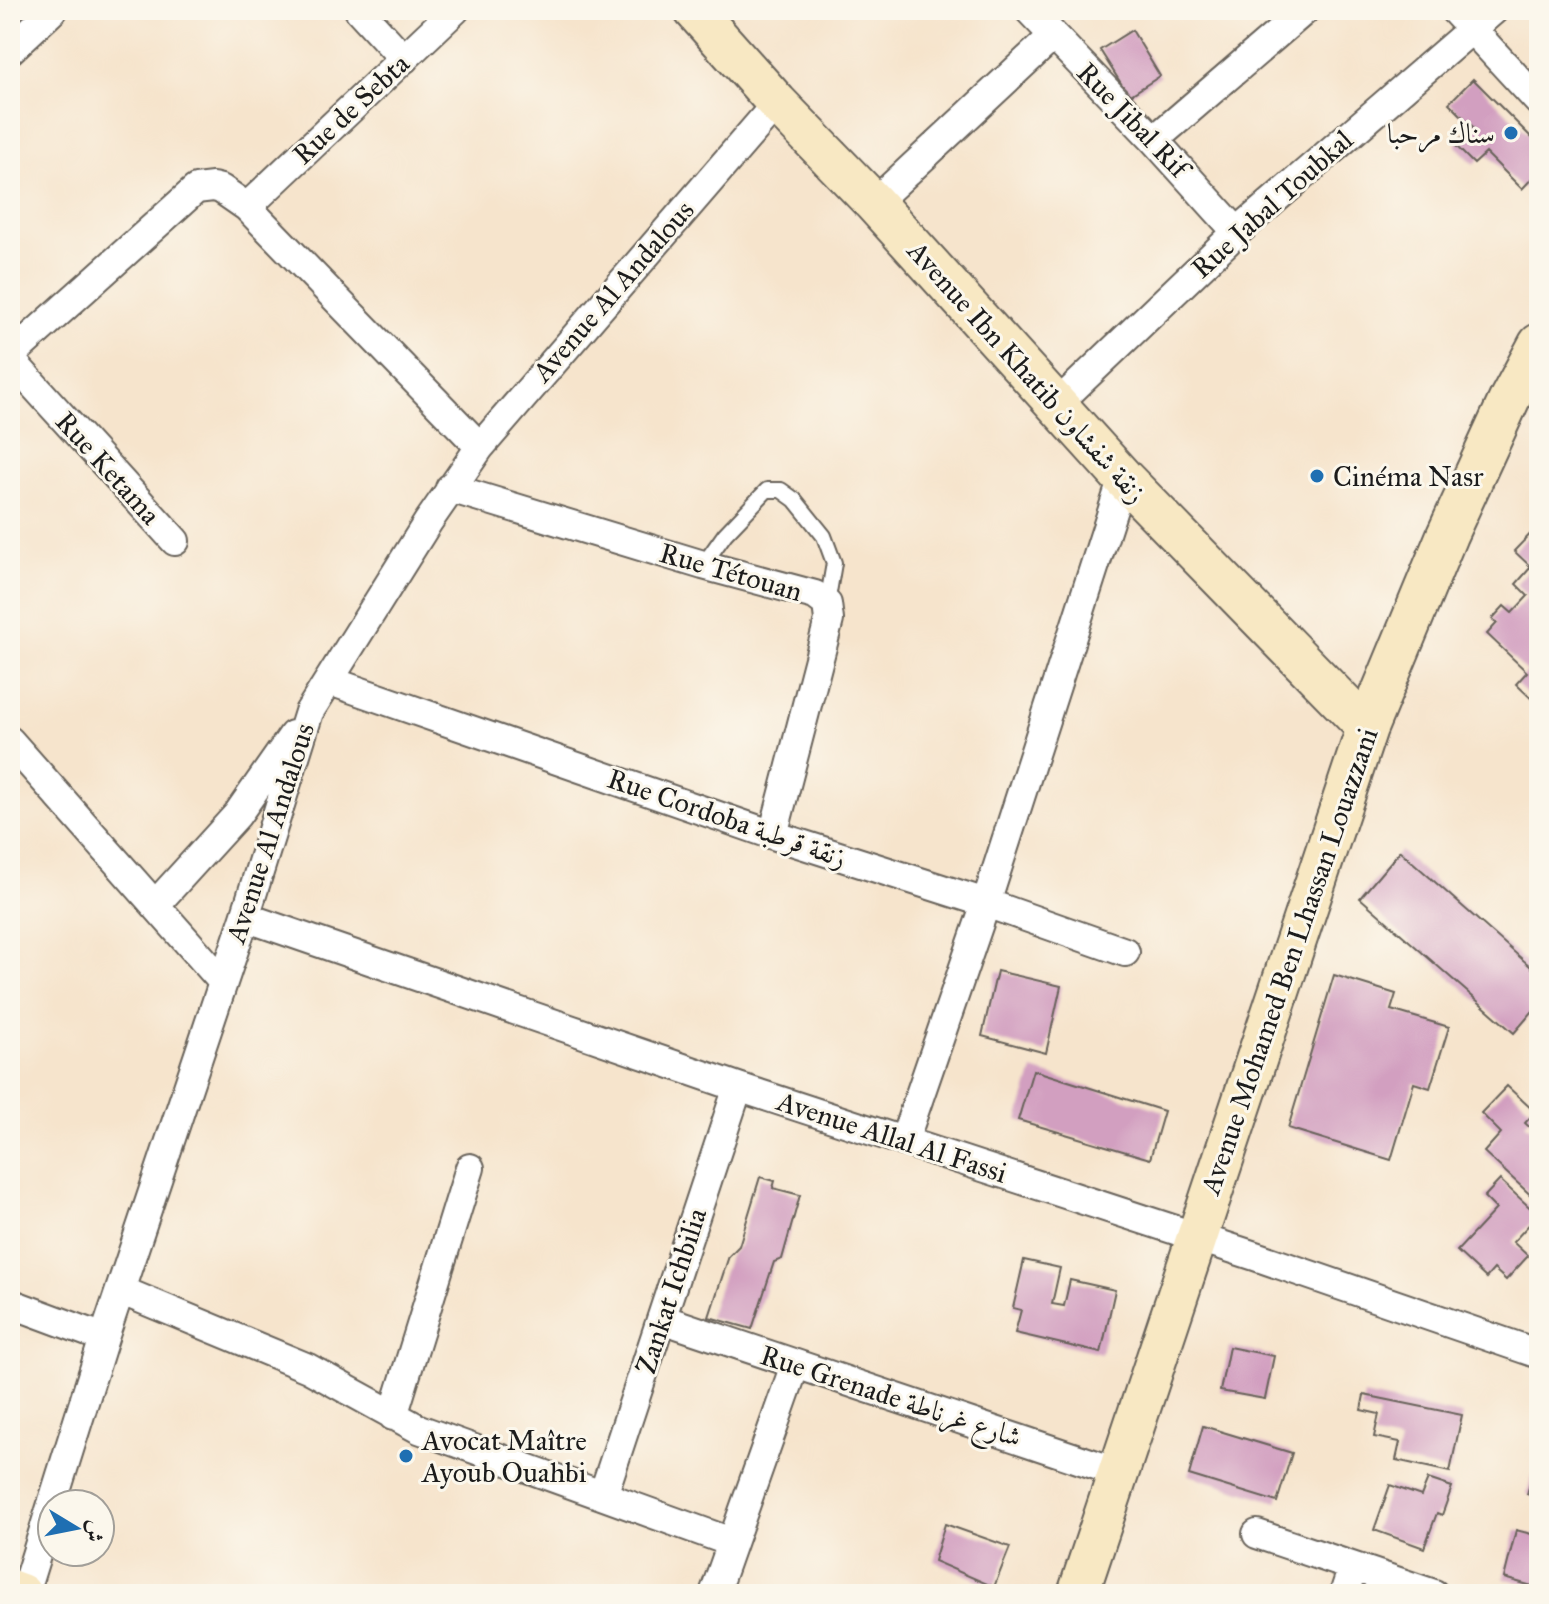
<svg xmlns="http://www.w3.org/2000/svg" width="1549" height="1604" font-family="'IM FELL Great Primer',Amiri,serif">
<rect width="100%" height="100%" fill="#fbf7ec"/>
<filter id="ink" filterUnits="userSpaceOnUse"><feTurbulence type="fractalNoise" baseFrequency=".0125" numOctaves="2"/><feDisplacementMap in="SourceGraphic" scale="16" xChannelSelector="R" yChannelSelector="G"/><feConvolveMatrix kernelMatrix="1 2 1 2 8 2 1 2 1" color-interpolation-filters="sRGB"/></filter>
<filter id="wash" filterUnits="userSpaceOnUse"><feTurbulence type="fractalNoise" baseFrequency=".006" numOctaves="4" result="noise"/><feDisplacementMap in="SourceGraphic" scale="32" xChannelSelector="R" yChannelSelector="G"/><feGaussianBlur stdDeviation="1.8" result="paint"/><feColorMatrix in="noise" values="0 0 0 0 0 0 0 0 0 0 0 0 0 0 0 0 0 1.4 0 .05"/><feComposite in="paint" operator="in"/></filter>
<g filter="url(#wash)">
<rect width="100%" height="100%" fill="#f6e4cc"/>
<g id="blocks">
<!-- building -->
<path fill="#d29fc0" d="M 1132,30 L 1160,76 L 1129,96 L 1100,50 Z
M 1473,79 L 1539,145 L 1539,171 L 1522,189 L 1486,153 L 1474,164 L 1455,145 L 1473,127 L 1449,103 Z
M 1539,525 L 1539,706 L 1516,684 L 1527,672 L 1487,634 L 1497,623 L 1492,619 L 1504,606 L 1512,613 L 1528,596 L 1516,584 L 1531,567 L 1514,551 Z
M 1400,851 L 1539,974 L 1539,1004 L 1514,1033 L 1360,898 Z
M 997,971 L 1061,986 L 1046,1053 L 982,1036 Z
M 1334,975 L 1396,994 L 1391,1010 L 1449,1027 L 1430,1088 L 1414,1083 L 1391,1160 L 1288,1128 Z
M 1033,1070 L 1164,1111 L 1150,1159 L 1018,1120 Z
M 1507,1086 L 1535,1112 L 1525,1123 L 1539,1136 L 1539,1197 L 1536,1200 L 1484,1152 L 1501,1133 L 1481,1113 Z
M 760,1177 L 775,1181 L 773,1188 L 800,1195 L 782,1259 L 774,1262 L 752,1329 L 709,1317 L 729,1256 L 739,1246 Z
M 1500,1180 L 1538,1215 L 1513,1242 L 1528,1256 L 1506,1280 L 1494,1269 L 1486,1278 L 1457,1251 L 1496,1209 L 1484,1197 Z
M 1024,1260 L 1060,1268 L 1052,1304 L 1064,1306 L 1070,1280 L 1115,1290 L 1101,1353 L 1015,1333 L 1021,1310 L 1013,1308 Z
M 1229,1347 L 1274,1356 L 1265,1399 L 1220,1391 Z
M 1364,1395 L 1462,1415 L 1450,1472 L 1396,1460 L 1400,1442 L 1374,1437 L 1379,1414 L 1361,1410 Z
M 1203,1426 L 1292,1453 L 1277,1502 L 1189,1475 Z
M 1538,1457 L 1539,1457 L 1539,1498 L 1527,1494 Z
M 1428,1479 L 1452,1487 L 1442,1515 L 1437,1513 L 1424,1548 L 1374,1530 L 1390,1485 L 1421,1496 Z
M 945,1524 L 1010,1547 L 994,1587 L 934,1561 Z
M 1516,1530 L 1539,1536 L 1539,1588 L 1504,1578 Z"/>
</g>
</g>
<g filter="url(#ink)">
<use href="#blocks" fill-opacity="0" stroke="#68625a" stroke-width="2"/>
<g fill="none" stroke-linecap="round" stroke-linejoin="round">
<!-- lane casing -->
<g stroke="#68625a" stroke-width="18">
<path id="lane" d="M 703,565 L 725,534 L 767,490 L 781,490 L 795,500 L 824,536 L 834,563 L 827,604"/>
</g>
<!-- street casing -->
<g stroke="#68625a" stroke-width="32">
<path id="street" d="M 359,10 L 404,59
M 1029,10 L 1154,140 L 1237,232
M 1454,10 L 1539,102
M 10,50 L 53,10
M 1154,140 L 1305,10
M 874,203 L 1053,36
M 247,207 L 455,10
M 10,356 L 196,189 L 213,187 L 221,189 L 247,207 L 480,447
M 10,359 L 175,541
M 1056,405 L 1237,232 L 1494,10
M 450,488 L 703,565 L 815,595 L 827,604 L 829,620 L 773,835
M 330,681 L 773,835 L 986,903 L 1125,952
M 10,741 L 222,981
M 155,905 L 237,815 L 293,735
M 245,917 L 738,1087 L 1255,1256 L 1539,1354
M 904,1141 L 986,903 L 1123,478
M 120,1290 L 308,1368 L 419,1429 L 731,1542
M 10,1303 L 104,1338
M 662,1319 L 1120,1473
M 393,1416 L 470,1168
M 603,1495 L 738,1087
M 52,1504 L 104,1338 L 245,917 L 309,712 L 428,522 L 480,447 L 777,103
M 1257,1534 L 1434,1594
M 24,1594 L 52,1504
M 714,1594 L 795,1365
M 1344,1594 L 1353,1567"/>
</g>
<!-- secondary casing -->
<g stroke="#68625a" stroke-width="44">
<path id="secondary" d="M 694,10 L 777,103 L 874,203 L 1123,478 L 1367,728
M 10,1590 L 21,1594
M 1078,1594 L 1367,728 L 1447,535 L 1510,398 L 1539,344"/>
</g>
<!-- lane -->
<use href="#lane" stroke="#fff" stroke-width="14"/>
<!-- street -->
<use href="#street" stroke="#fff" stroke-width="28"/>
<!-- secondary -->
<use href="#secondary" stroke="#f8e8c3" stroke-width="40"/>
</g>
</g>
<!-- markers -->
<g fill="#1f6fb2" stroke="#fbf7ec" stroke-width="3">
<circle cx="1511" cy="133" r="8"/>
<circle cx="1317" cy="476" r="8"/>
<circle cx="406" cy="1456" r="8"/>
</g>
<g text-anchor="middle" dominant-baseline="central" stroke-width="6" stroke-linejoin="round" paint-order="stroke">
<!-- street labels -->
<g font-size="28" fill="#1c1c1c" stroke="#fbf7ec">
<text transform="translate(351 109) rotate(-43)">Rue de Sebta</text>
<text transform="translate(1133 120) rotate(46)">Rue Jibal Rif</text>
<text transform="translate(1272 204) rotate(-42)">Rue Jabal Toubkal</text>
<text transform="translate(613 291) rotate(-49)">Avenue Al Andalous</text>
<text transform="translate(1027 372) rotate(48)">Avenue Ibn Khatib زنقة شفشاون</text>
<text transform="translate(108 468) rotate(48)">Rue Ketama</text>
<text transform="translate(731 572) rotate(16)">Rue Tétouan</text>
<text transform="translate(727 818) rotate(19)">Rue Cordoba زنقة قرطبة</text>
<text transform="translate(270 833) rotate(-72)">Avenue Al Andalous</text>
<text transform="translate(1289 961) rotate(-71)">Avenue Mohamed Ben Lhassan Louazzani</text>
<text transform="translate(892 1137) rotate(18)">Avenue Allal Al Fassi</text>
<text transform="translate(671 1291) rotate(-72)">Zankat Ichbilia</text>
<text transform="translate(891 1396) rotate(18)">Rue Grenade شارع غرناطة</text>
</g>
<!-- poi labels -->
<g font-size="28" fill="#1c1c1c" stroke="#fbf7ec" text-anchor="start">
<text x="1495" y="133" text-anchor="end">سناك مرحبا</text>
<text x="1333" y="476">Cinéma Nasr</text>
<text x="422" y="1440">Avocat Maître<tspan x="422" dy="32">Ayoub Ouahbi</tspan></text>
</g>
</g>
<!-- margin -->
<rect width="1549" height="1604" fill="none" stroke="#fbf7ec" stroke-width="40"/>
<!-- north arrow -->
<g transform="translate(76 1528) rotate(100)"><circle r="38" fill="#fbf7ec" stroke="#a29f99" stroke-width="2"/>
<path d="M0-6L14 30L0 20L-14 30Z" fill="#1f6fb2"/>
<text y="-12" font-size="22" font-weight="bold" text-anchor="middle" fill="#1c1c1c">ش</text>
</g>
</svg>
